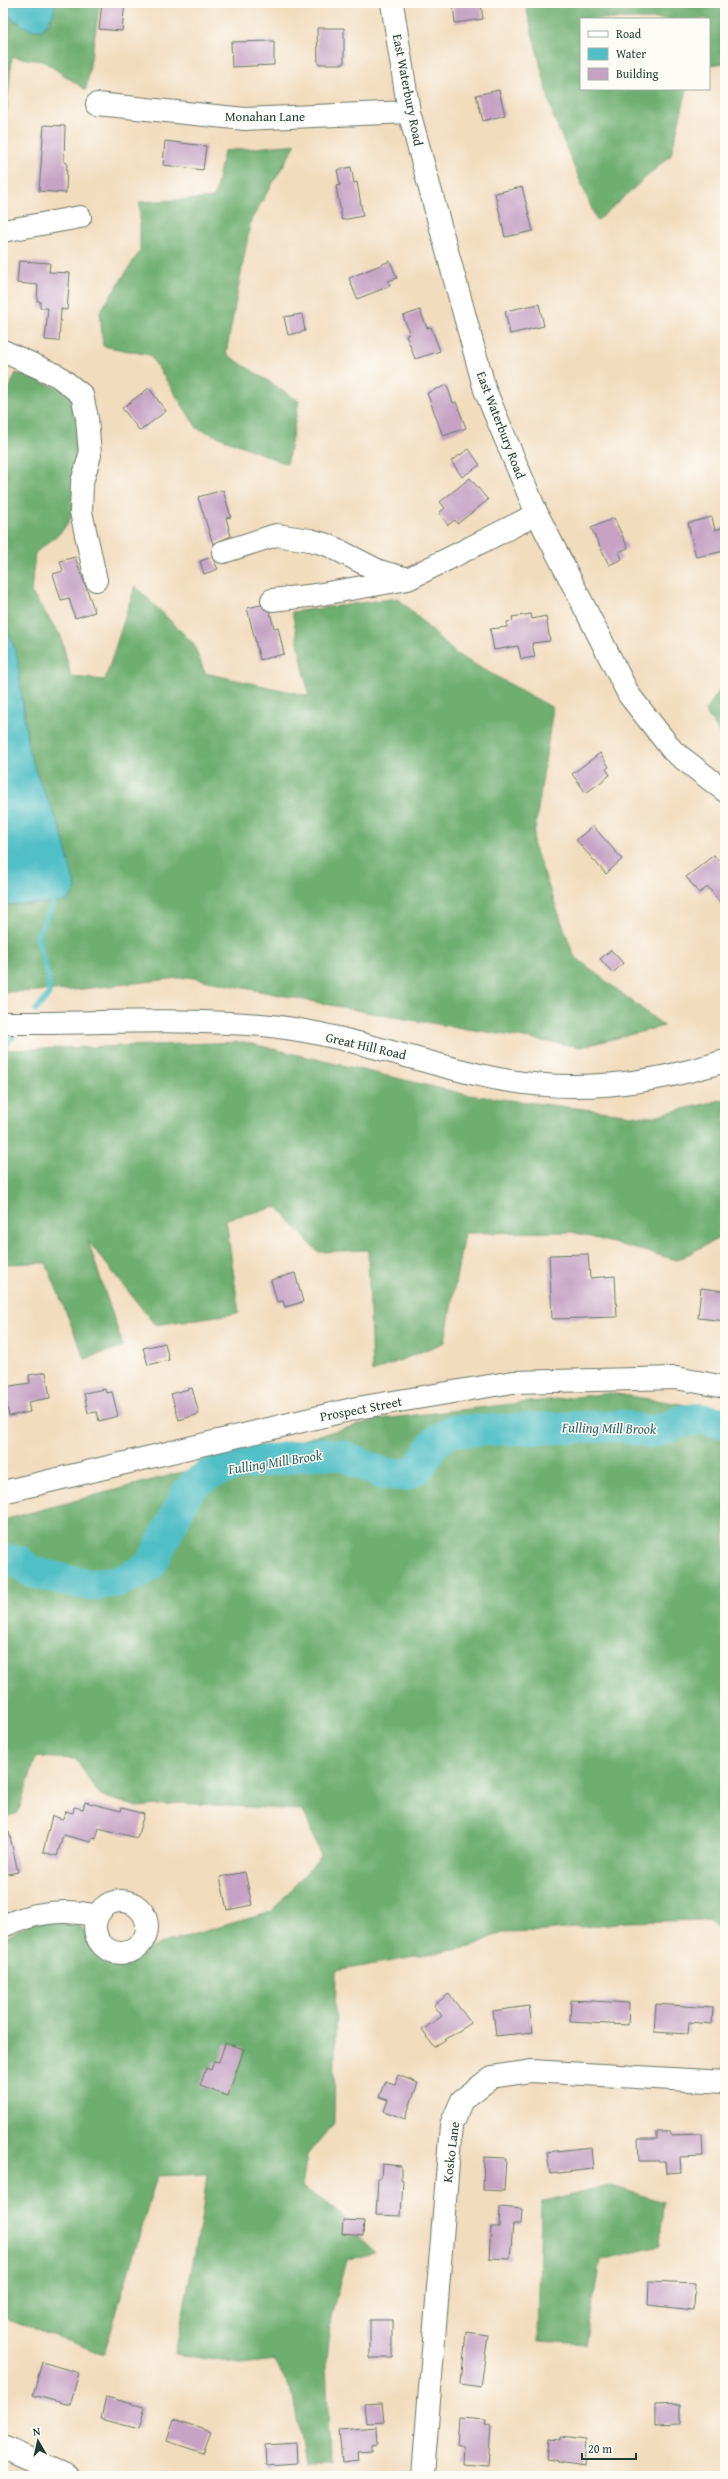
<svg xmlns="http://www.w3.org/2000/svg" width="728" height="2479" font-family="'Gentium Book Plus',serif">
<rect width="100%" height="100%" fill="#fdfcf7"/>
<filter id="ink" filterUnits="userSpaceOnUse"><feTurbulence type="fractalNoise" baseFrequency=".025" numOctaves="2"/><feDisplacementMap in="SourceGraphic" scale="8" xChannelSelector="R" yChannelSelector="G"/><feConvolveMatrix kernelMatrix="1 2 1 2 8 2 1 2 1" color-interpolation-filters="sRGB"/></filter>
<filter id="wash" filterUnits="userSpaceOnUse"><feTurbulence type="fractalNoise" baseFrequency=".012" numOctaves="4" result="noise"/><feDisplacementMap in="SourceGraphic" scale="16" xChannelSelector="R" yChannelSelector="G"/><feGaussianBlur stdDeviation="0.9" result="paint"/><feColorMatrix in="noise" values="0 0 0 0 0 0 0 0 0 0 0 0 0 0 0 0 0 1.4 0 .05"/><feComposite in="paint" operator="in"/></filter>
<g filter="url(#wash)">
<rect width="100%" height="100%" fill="#f2dcbe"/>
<!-- forest -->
<path fill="#6eae71" stroke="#467652" d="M 55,3 L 100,3 L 86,90 L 43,61 L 12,57 L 3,149 L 3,12 L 14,21 L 43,30 L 50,22 Z
M 525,3 L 725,3 L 725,63 L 709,65 L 709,19 L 581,19 L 581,89 L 687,89 L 671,155 L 597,221 L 553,116 Z
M 296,144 L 251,220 L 226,354 L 299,401 L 287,464 L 197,428 L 150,355 L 103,346 L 100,312 L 140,251 L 140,202 L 214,198 L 224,151 Z
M 16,373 L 61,389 L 77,402 C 82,440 90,493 65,527 C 58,537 44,545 35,553 L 31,592 L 61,636 L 71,677 L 105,680 L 135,586 L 193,643 L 205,673 L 309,696 L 292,612 L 398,598 L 456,654 L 553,708 L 533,843 L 574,956 L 664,1026 L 581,1047 L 392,1017 L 188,977 L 73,990 L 3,992 L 3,905 L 53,904 L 37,775 L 28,748 L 23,703 L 7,627 L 3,623 L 3,401 Z
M 725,683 L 725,741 L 705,711 Z
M 244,1042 L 468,1095 L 650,1117 L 725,1099 L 725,1235 L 677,1260 L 572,1232 L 464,1233 L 445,1342 L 372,1372 L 368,1250 L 318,1252 L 277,1207 L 226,1219 L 239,1313 L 155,1325 L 88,1241 L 123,1346 L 85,1359 L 46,1263 L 3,1264 L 3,1050 Z
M 610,1393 L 725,1411 L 725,1934 L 708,1920 L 626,1922 L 546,1931 L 502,1932 L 471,1947 L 336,1971 L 334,2123 L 307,2155 L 302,2187 L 336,2209 L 375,2253 L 346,2260 L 331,2317 L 326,2360 L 330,2463 L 305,2463 L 293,2396 L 275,2360 L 242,2364 L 175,2354 L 201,2221 L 207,2174 L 157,2176 L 104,2354 L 3,2317 L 3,1939 L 32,1922 L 77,1923 L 119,1965 L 160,1944 L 271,1912 L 321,1856 L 303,1810 L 179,1803 L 137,1807 L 99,1795 L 76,1759 L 36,1757 L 18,1813 L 3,1818 L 3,1520 L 380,1419 Z
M 609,2185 L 663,2202 L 660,2246 L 600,2260 L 586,2344 L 538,2341 L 541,2202 Z"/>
<!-- water -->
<path fill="#51bfc6" stroke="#387e7d" d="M 3,3 L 55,3 L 54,13 L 43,30 C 25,32 17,20 3,12 Z
M 3,623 L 7,627 L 17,656 L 28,748 L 37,775 L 60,827 L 76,889 L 66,902 L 3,905 Z"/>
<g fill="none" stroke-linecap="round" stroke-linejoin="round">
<!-- stream -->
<path stroke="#51bfc6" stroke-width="5.5" d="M 36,1010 L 49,994 L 48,976 L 37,937 L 53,904
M 3,1048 L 13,1037"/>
<!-- river -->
<path stroke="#51bfc6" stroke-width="32" d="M 3,1560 L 20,1562 L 31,1572 L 69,1581 L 92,1585 L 118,1581 L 137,1574 L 151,1565 L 186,1494 L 195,1484 L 211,1473 L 236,1465 L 321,1453 L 344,1456 L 384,1474 L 406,1475 L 419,1468 L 435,1442 L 451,1431 L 622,1426 L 650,1432 L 666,1428 L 682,1421 L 700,1419 L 725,1423"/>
</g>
<g id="blocks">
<!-- building -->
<path fill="#c6a3c5" d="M 102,3 L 125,3 L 122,31 L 99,29 Z
M 453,3 L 476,3 L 476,6 L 481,5 L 483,19 L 455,23 Z
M 317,28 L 344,28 L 344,64 L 318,64 Z
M 274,41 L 274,65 L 232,67 L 231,42 Z
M 499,90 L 505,115 L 483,121 L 476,95 Z
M 44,125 L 65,126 L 64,162 L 67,163 L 66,193 L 39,191 Z
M 165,141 L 206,146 L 203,170 L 163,165 Z
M 351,167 L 354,183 L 357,182 L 363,216 L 342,220 L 336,186 L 340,185 L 337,170 Z
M 522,187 L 533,231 L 505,237 L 495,193 Z
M 19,261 L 50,263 L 49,272 L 70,273 L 67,310 L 61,309 L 59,341 L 45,340 L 48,308 L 40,308 L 40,301 L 37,301 L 38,285 L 17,283 Z
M 390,261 L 397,278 L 388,281 L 390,286 L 357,299 L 349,278 Z
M 539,304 L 544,326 L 510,334 L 505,311 Z
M 420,310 L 427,328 L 431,327 L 440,351 L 415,359 L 406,335 L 410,334 L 403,316 Z
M 302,314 L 305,331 L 288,335 L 284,317 Z
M 447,385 L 453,403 L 456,402 L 466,428 L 443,436 L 427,393 Z
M 149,388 L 166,411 L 140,431 L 122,408 Z
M 469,449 L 480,465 L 462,477 L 451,461 Z
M 470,478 L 488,500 L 457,524 L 455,520 L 448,525 L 439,513 L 445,508 L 440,502 Z
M 223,490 L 231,517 L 226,518 L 231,536 L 213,544 L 198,497 Z
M 712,517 L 715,530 L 725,527 L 725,551 L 696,557 L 688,523 Z
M 614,518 L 628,548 L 619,552 L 622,559 L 609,565 L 591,528 Z
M 75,557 L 95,612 L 75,618 L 69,598 L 61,600 L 53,574 L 63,571 L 60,561 Z
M 212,557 L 218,569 L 204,574 L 200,561 Z
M 261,605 L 270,612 L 274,628 L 278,627 L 284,654 L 260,660 L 247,608 Z
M 531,614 L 532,619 L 546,616 L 550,641 L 532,643 L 535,657 L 521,659 L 518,646 L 494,650 L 490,629 L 507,627 L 507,622 L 513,621 L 512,617 Z
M 600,753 L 609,767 L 606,769 L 610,775 L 586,793 L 572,774 Z
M 593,826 L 622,859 L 606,874 L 576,840 Z
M 714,855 L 725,868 L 725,909 L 708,887 L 699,893 L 686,877 Z
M 611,950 L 623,963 L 613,973 L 600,959 Z
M 588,1254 L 590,1278 L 615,1276 L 617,1317 L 552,1319 L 549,1255 Z
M 295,1273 L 303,1302 L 285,1307 L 283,1301 L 277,1302 L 271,1280 Z
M 701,1288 L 725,1291 L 725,1321 L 698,1318 Z
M 165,1343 L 169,1360 L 148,1365 L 143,1348 Z
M 46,1372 L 50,1398 L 28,1402 L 30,1412 L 9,1416 L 4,1387 L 30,1383 L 29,1375 Z
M 192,1388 L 199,1414 L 179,1420 L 171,1394 Z
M 105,1389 L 106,1393 L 112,1392 L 118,1416 L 99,1421 L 97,1412 L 88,1413 L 84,1393 Z
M 85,1802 L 121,1811 L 122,1808 L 144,1814 L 137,1838 L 99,1828 L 96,1839 L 92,1838 L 91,1842 L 63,1835 L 57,1856 L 43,1852 L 52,1816 L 63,1819 L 65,1811 L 73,1813 L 74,1807 L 83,1809 Z
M 3,1832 L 9,1832 L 18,1872 L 3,1875 Z
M 245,1872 L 252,1905 L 227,1910 L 220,1877 Z
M 449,1994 L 471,2023 L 434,2047 L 422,2030 L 442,2016 L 434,2005 Z
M 571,2000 L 629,2003 L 628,2025 L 570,2022 Z
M 656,2004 L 713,2008 L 712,2024 L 689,2022 L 688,2034 L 654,2032 Z
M 529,2006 L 533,2032 L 496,2036 L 493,2011 Z
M 225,2043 L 244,2049 L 228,2096 L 200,2086 L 206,2068 L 211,2070 L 214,2061 L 219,2062 Z
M 398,2075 L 418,2083 L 405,2119 L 384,2111 L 388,2100 L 379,2097 L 385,2081 L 395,2084 Z
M 657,2132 L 671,2132 L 671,2135 L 702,2134 L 703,2156 L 680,2157 L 681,2172 L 666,2173 L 665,2161 L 639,2161 L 638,2139 L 657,2139 Z
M 591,2147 L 593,2169 L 550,2174 L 547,2152 Z
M 484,2157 L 506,2158 L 504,2191 L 483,2190 Z
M 382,2164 L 401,2166 L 401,2179 L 403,2180 L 401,2216 L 376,2215 L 378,2178 L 381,2178 Z
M 500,2207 L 522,2209 L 521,2224 L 513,2224 L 510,2259 L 489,2258 L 491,2227 L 499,2227 Z
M 343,2220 L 364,2221 L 363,2236 L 342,2234 Z
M 649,2281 L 695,2283 L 694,2310 L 648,2305 Z
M 370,2320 L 392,2320 L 392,2358 L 370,2358 Z
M 466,2332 L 488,2335 L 481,2387 L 461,2384 Z
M 42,2362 L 79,2373 L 70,2405 L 33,2395 Z
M 106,2397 L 145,2407 L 139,2429 L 101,2419 Z
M 382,2403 L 384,2422 L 366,2423 L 364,2404 Z
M 681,2404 L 681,2423 L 655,2424 L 655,2405 Z
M 459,2418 L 486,2420 L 485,2425 L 491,2426 L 488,2466 L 462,2464 L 463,2446 L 457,2446 Z
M 174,2419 L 211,2432 L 203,2453 L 167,2441 Z
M 377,2427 L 378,2444 L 372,2445 L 372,2451 L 357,2452 L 358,2460 L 342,2462 L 339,2430 Z
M 560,2437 L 586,2440 L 584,2465 L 546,2459 L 548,2439 L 560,2440 Z
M 296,2443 L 297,2463 L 266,2465 L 265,2445 Z"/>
</g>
</g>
<g filter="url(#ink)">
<use href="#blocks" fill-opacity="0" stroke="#697564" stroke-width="1"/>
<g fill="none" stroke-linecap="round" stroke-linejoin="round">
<!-- minor casing -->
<g stroke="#697564" stroke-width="24">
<path id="minor" d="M 392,3 L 409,112 L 485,390 L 537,514 L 629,695 L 673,751 L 725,791
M 97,104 L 245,119 L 409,112
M 3,231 L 80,217
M 3,351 L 58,376 L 82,395 L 87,418 L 90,455 L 82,482 L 81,512 L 96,580
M 223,552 L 276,535 L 310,540 L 328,545 L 379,571 L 405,578
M 272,600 L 316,595 L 408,579 L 537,514
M 3,1023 C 92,1024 183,1017 271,1026 C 345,1034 420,1063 493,1078 C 574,1094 647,1085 725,1061
M95 1927a26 26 0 1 1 52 0a26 26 0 1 1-52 0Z
M 3,1926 C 34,1912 64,1908 97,1916
M 3,2447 L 68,2476
M 423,2476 L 451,2125 L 462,2100 L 492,2077 L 531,2071 L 725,2082"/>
</g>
<!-- major casing -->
<g stroke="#697564" stroke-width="24">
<path id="major" d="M 3,1492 L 357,1408 L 513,1382 L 676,1378 L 725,1387"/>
</g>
<!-- minor -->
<use href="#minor" stroke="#fff" stroke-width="22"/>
<!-- major -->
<use href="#major" stroke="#fff" stroke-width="22"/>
</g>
</g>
<g text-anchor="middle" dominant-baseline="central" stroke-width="3" stroke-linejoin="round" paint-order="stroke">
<!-- street labels -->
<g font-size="13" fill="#1f3d34" stroke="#fdfcf7">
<text transform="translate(408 90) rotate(79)">East Waterbury Road</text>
<text x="265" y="116">Monahan Lane</text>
<text transform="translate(501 425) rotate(69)">East Waterbury Road</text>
<text transform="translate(366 1046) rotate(13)">Great Hill Road</text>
<text transform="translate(361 1409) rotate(-11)">Prospect Street</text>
<text transform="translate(451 2152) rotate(-83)">Kosko Lane</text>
</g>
<!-- water labels -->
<g font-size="14" font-style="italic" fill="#2e6460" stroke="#fdfcf7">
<text transform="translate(609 1428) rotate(1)">Fulling Mill Brook</text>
<text transform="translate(275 1462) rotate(-9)">Fulling Mill Brook</text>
</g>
</g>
<!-- margin -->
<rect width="728" height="2479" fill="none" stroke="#fdfcf7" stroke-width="16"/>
<!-- legend -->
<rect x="580" y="18" width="130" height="72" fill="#fdfcf7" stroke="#a4b0a9"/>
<rect x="588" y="31" width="20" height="6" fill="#ffffff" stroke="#a4b0a9"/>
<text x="616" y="38" font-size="12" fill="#1f3d34">Road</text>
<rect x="588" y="48" width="20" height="12" fill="#51bfc6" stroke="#a4b0a9"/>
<text x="616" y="58" font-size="12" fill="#1f3d34">Water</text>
<rect x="588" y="68" width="20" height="12" fill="#c6a3c5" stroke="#a4b0a9"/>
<text x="616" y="78" font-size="12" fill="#1f3d34">Building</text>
<!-- north arrow -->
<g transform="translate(38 2441) rotate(351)" stroke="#fdfcf7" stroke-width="3" paint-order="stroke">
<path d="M0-3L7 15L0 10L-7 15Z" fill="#1f3d34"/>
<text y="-6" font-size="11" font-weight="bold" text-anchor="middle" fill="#1f3d34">N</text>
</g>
<!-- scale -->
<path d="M582 2453v6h54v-6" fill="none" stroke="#1f3d34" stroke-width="2"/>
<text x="588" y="2453" font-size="12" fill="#1f3d34" stroke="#fdfcf7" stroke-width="3" paint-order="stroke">20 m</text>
</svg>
